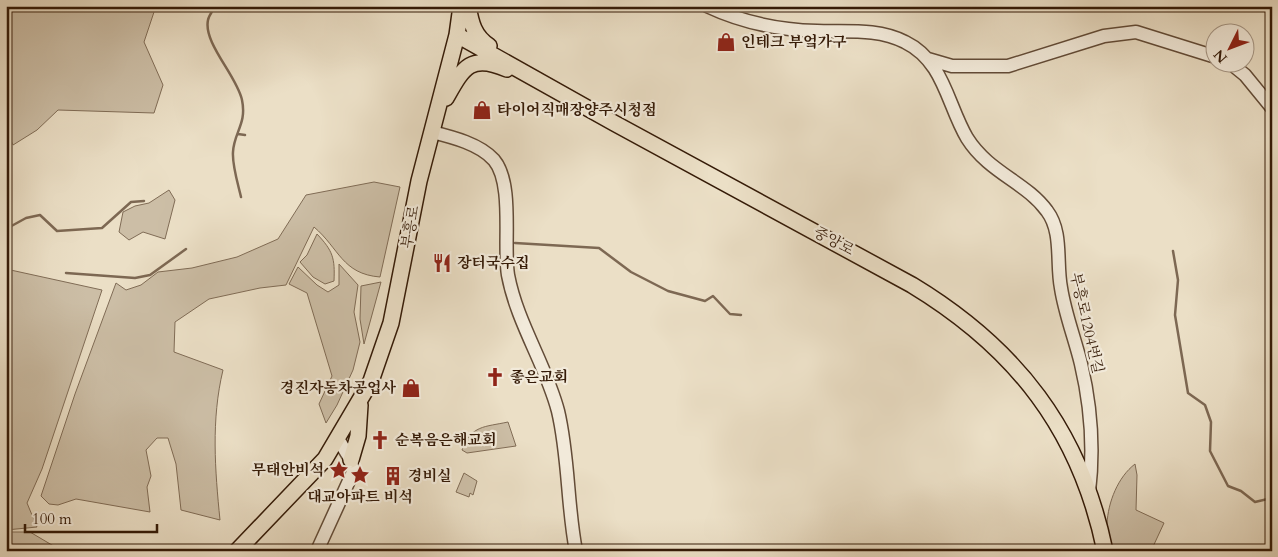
<svg xmlns="http://www.w3.org/2000/svg" width="1278" height="557" font-family="Cardo,'Noto Serif KR',serif">
<rect width="100%" height="100%" fill="#ebdfc6"/>
<filter id="stains"><feTurbulence type="fractalNoise" baseFrequency=".004" numOctaves="4"/><feColorMatrix values="0 0 0 0 .2 0 0 0 0 .09 0 0 0 0 .02 0 0 0 .5 -.17"/></filter>
<radialGradient id="worn" r=".72"><stop offset=".6" stop-color="#630" stop-opacity="0"/><stop offset="1" stop-color="#630" stop-opacity=".3"/></radialGradient>
<!-- green -->
<path fill="#ccbea6" stroke="#806c56" d="M 6,6 L 156,6 L 144,42 L 163,85 L 154,113 L 58,110 L 37,130 L 13,145 L 6,129 Z
M 374,182 L 400,187 L 380,277 C 342,274 339,248 314,227 L 286,285 L 260,288 L 209,299 L 175,322 L 174,352 L 223,370 C 211,420 215,470 220,520 L 181,510 L 176,464 L 168,438 L 157,438 L 146,450 L 151,476 L 147,487 L 150,512 L 76,499 L 58,505 L 49,504 L 41,496 L 75,394 L 116,283 L 126,290 L 141,285 L 158,272 L 192,268 L 237,257 L 278,239 L 306,195 Z
M 169,190 L 175,200 L 165,239 L 143,232 L 129,240 L 119,232 L 123,212 L 135,206 L 149,203 Z
M 317,234 C 333,251 335,258 334,281 L 325,284 L 313,277 L 300,262 L 307,255 Z
M 339,264 L 358,285 L 354,312 L 360,342 L 353,370 L 337,405 L 326,423 L 319,404 L 332,376 L 307,293 L 289,284 L 298,267 L 317,285 L 328,292 L 339,285 Z
M 6,269 L 102,290 L 42,469 L 27,503 L 37,527 L 6,530 Z
M 381,282 L 364,344 L 360,319 L 361,286 Z
M 508,422 L 516,446 L 467,453 L 462,450 C 471,425 485,427 508,422 Z
M 1135,464 L 1137,475 L 1136,510 L 1164,523 L 1151,551 L 1113,551 C 1111,542 1107,532 1107,524 C 1108,502 1118,477 1135,464 Z
M 464,473 L 477,481 L 473,495 L 470,493 L 469,497 L 456,492 Z
M 6,532 L 30,532 L 62,551 L 6,551 Z"/>
<g fill="none" stroke-linecap="round" stroke-linejoin="round">
<!-- stream -->
<path stroke="#7d6853" stroke-width="2.5" d="M 215,6 C 213,11 209,15 208,20 C 203,43 237,76 242,100 C 247,124 234,132 233,152 C 232,165 238,184 241,197
M 238,134 L 245,135
M 6,229 L 26,218 L 40,215 L 57,231 L 102,228 L 131,202 L 144,201
M 515,243 L 599,248 L 631,272 L 668,291 L 705,301 L 713,296 L 730,314 L 741,315
M 1173,251 L 1178,280 L 1175,315 L 1188,393 L 1205,405 L 1211,422 L 1210,451 L 1228,486 L 1241,491 L 1255,502 L 1272,498
M 66,273 L 135,278 L 150,275 L 186,249"/>
<!-- minor casing -->
<g stroke="#624b37" stroke-width="15">
<path id="minor" d="M 707,6 C 743,23 778,30 817,31 C 847,32 878,28 905,42 C 944,61 947,104 967,138 C 989,173 1026,182 1047,211 C 1063,232 1056,263 1061,288 C 1065,314 1075,339 1081,364 C 1091,406 1094,450 1089,492
M 928,59 L 952,66 L 1008,66 L 1104,36 L 1136,32 L 1216,57
M 1229,62 L 1245,75 L 1272,108
M 432,132 C 452,137 480,144 494,160 C 514,184 503,245 508,275 C 517,323 546,365 558,411 C 569,457 567,505 576,551
M 317,551 L 353,472 L 351,460 L 338,439"/>
</g>
<!-- major casing -->
<g stroke="#341a07" stroke-width="18">
<path id="major" d="M 468,6 C 471,23 474,36 489,46
M 457,35 L 614,123 L 912,285 C 1016,348 1080,430 1105,551
M 446,98 C 463,68 470,53 507,69
M 351,460 L 358,436 L 360,405
M 237,551 L 325,459 L 371,381 L 391,323 L 419,181 L 457,35 L 461,6"/>
</g>
<!-- minor -->
<use href="#minor" stroke="#f2eada" stroke-width="12"/>
<!-- major -->
<use href="#major" stroke="#ebdfc6" stroke-width="15"/>
</g>
<!-- icons -->
<defs>
<g id="shop-bare" transform="scale(1.5)"><path d="M-5-2.5h2.3a2.7 3.5 0 0 1 5.4 0H5L5.5 6h-11ZM-1.5-2.5h3a1.5 2.3 0 0 0-3 0Z" fill="#8f2418" stroke="#f2eada" stroke-width="2.5" paint-order="stroke"/></g>
<g id="restaurant-bare" transform="scale(1.5)"><path d="M-5-6h1v4h1v-4h1v4h1v-4h1v5L-1.5 .5V6h-2V.5L-5-1ZM5-6V6H3V1.5H1.5Q1.5-4 5-6Z" fill="#8f2418" stroke="#f2eada" stroke-width="2.5" paint-order="stroke"/></g>
<g id="church-bare" transform="scale(1.5)"><path d="M-1.2-6h2.4v3.5h3.3v2.4h-3.3V6h-2.4V-.1h-3.3v-2.4h3.3Z" fill="#8f2418" stroke="#f2eada" stroke-width="2.5" paint-order="stroke"/></g>
<g id="sight-bare" transform="scale(1.5)"><path d="M0-6L1.8-2.2L6-1.7L2.9 1.2L3.7 5.4L0 3.3L-3.7 5.4L-2.9 1.2L-6-1.7L-1.8-2.2Z" fill="#8f2418" stroke="#f2eada" stroke-width="2.5" paint-order="stroke"/></g>
<g id="building-bare" transform="scale(1.5)"><path d="M-4-6H4V6H1V3H-1V6H-4ZM-2.5-4.3h1.7v1.8h-1.7ZM.8-4.3h1.7v1.8H.8ZM-2.5-1h1.7V.8h-1.7ZM.8-1h1.7V.8H.8Z" fill="#8f2418" stroke="#f2eada" stroke-width="2.5" paint-order="stroke"/></g>
</defs>
<g fill-rule="evenodd">
<use href="#shop-bare" x="726" y="42"/>
<use href="#shop-bare" x="482" y="110"/>
<use href="#restaurant-bare" x="442" y="263"/>
<use href="#church-bare" x="495" y="377"/>
<use href="#shop-bare" x="411" y="388"/>
<use href="#church-bare" x="380" y="440"/>
<use href="#sight-bare" x="339" y="470"/>
<use href="#sight-bare" x="360" y="475"/>
<use href="#building-bare" x="393" y="476"/>
</g>
<g text-anchor="middle" dominant-baseline="central" stroke-width="4.5" stroke-linejoin="round" paint-order="stroke">
<!-- poi labels -->
<g font-size="15" font-weight="bold" fill="#341a07" stroke="#f2eada" text-anchor="start">
<text x="741" y="42">인테크 부엌가구</text>
<text x="497" y="110">타이어직매장양주시청점</text>
<text x="457" y="263">장터국수집</text>
<text x="510" y="377">좋은교회</text>
<text x="396" y="388" text-anchor="end">경진자동차공업사</text>
<text x="395" y="440">순복음은해교회</text>
<text x="324" y="470" text-anchor="end">무태안비석</text>
<text x="408" y="476">경비실</text>
<text x="360" y="497" text-anchor="middle">대교아파트 비석</text>
</g>
<!-- street labels -->
<g font-size="15" fill="#341a07" stroke="#f2eada">
<text transform="translate(410 227) rotate(-80)">부흥로</text>
<text transform="translate(834 241) rotate(28)">중앙로</text>
<text transform="translate(1087 323) rotate(77)">부흥로1204번길</text>
</g>
</g>
<!-- margin -->
<rect width="1278" height="557" fill="none" stroke="#ebdfc6" stroke-width="25"/>
<rect x="8" y="8" width="1263" height="542" fill="none" stroke="#341a07" stroke-width="2.5"/>
<rect x="12" y="12" width="1253" height="532" fill="none" stroke="#341a07"/>
<!-- north arrow -->
<g transform="translate(1230 48) rotate(228)"><circle r="24" fill="#f2eada" stroke="#a69786"/>
<path d="M0-4L9 19L0 12L-9 19Z" fill="#8f2418"/>
<text y="-8" font-size="14" font-weight="bold" text-anchor="middle" fill="#341a07">N</text>
</g>
<!-- scale -->
<path d="M25 524v8h132v-8" fill="none" stroke="#341a07" stroke-width="2.5"/>
<text x="32" y="524" font-size="15" fill="#341a07" stroke="#f2eada" stroke-width="4" paint-order="stroke">100 m</text>
<rect width="100%" height="100%" filter="url(#stains)"/>
<rect width="100%" height="100%" fill="url(#worn)"/>
</svg>
